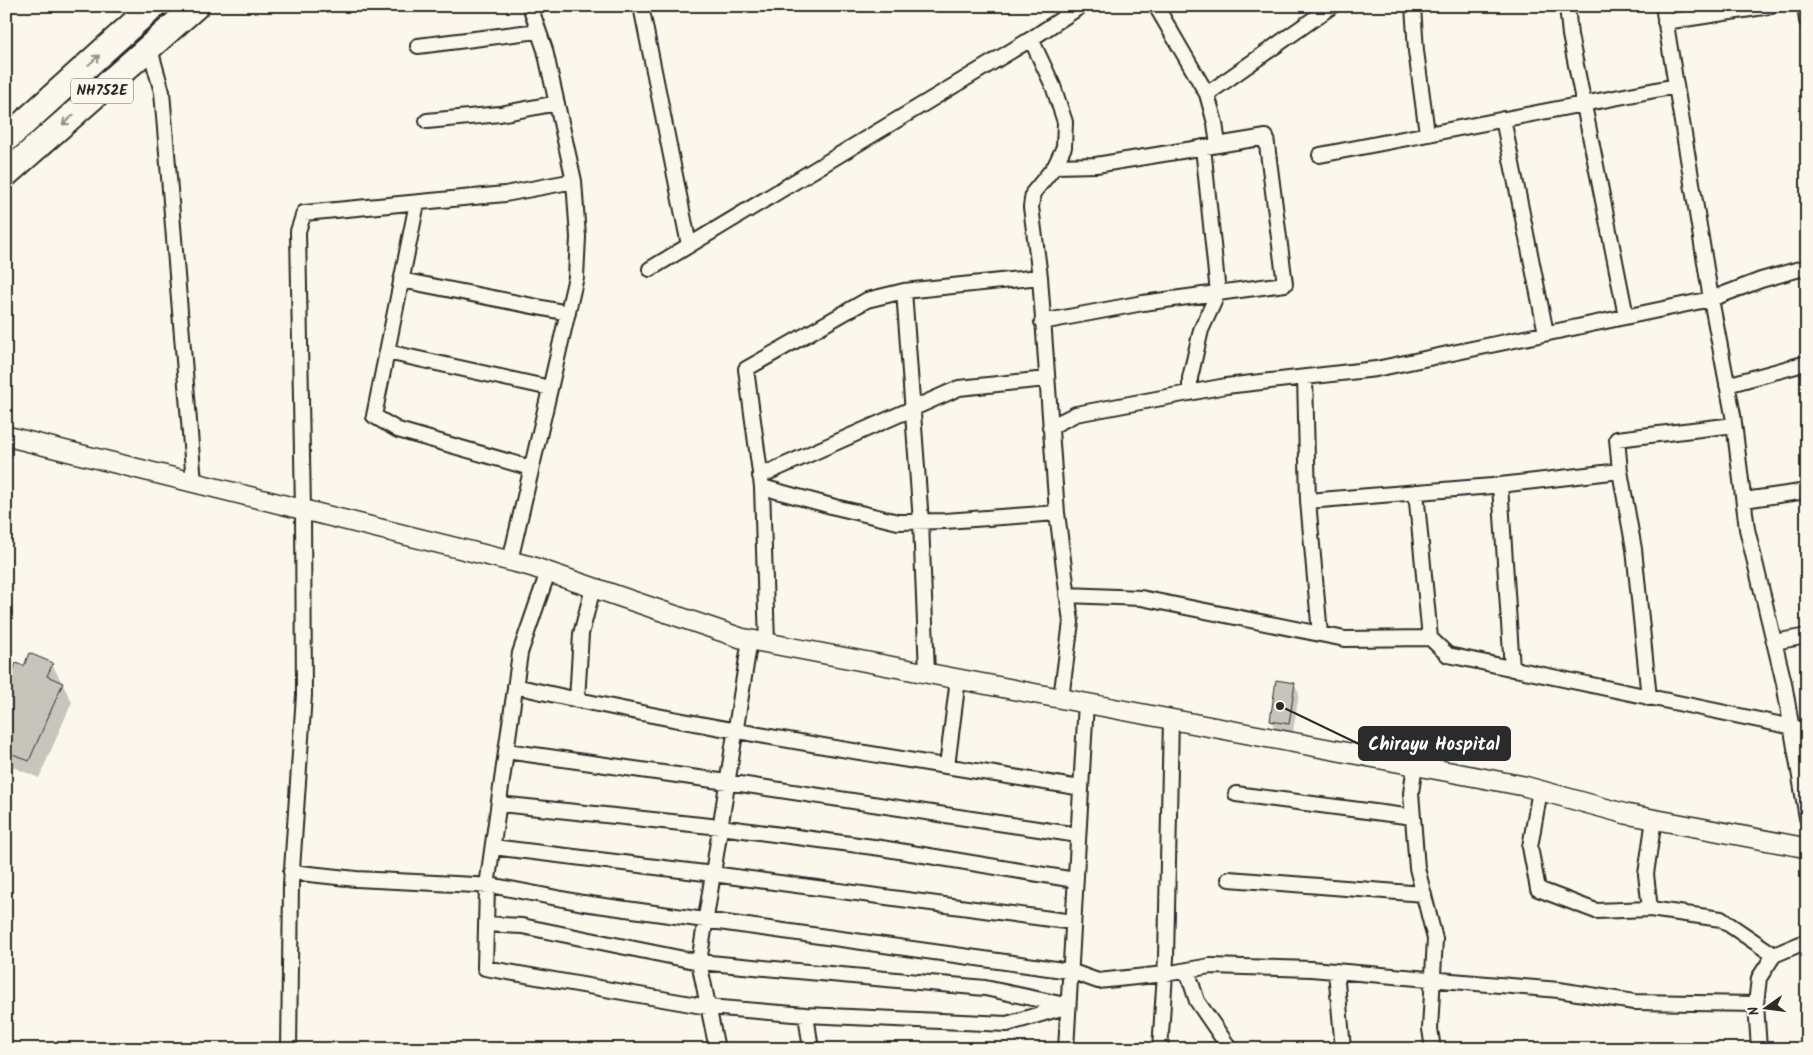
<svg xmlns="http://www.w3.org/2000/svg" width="1813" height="1055" font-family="Kalam,sans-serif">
<rect width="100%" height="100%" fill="#fbf7ec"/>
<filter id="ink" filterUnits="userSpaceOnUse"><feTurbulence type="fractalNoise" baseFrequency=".02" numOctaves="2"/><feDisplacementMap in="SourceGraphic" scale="10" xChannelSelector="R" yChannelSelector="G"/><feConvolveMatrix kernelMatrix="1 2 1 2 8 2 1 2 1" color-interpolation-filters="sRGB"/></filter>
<g filter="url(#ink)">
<!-- shadow -->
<path fill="#0003" d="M 52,664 L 72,702 L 39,778 L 6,764 L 6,673 L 12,675 L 24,668 Z
M 1294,684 L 1299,693 L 1293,732 L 1276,729 L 1271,721 Z"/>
<!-- building -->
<path fill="#c7c4bc" stroke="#2b2b2b" d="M 29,653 L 53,663 L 47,676 L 63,683 L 29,761 L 6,751 L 6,671 L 12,674 L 16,663 L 24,666 Z
M 1276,680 L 1295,683 L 1289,724 L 1270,721 Z"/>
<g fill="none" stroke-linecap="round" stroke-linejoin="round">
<!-- street casing -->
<g stroke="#2b2b2b" stroke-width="18">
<path id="street" d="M 530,6 L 545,50 L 574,181
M 641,6 L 689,245
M 1156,6 L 1207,94 L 1215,123 L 1218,145
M 1413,6 L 1416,51 L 1427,133
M 1567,6 L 1570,35 L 1626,316
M 1663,6 L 1711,299 L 1733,415 L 1747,529 L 1784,683 L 1807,818
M 1805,6 L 1807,21
M 1665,22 L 1770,6
M 1031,39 L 1053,86 L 1065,122 L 1064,147 L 1055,166 L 1033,193 L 1031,207 L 1040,277 L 1057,513 L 1071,622 L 1061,698
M 418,46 L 538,31
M 150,49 L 162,92 L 194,482
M 1207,94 L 1332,6
M 1503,119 L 1546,333
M 427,121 L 500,114 L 557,103
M 1320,155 L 1676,86
M 417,203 L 374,416 L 398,430 L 531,468
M 650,269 L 1031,39 L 1081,6
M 401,280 L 568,313
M 904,291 L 921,522 L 927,673
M 1042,322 L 1143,303 L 1285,284 L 1266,137 L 1096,165 L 1055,166
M 387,352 L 550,388
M 1305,377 L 1308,501 L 1320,634
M 1727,385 L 1807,363
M 1190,393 L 1190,378 L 1201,330 L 1218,293 L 1203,147
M 1050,427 L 1076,414 L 1226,386 L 1376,369 L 1711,299 L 1761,280 L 1807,267
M 1620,471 L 1634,549 L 1649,698
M 760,476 L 959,388 L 1046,379
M 1500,485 L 1512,669
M 762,487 L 835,507 L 898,522 L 945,521 L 1057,513
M 1416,492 L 1430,638
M 1744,500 L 1807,491
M 1308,501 L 1492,486 L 1620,471 L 1617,439 L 1734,425
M 548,572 L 520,653 L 487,886 L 485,968 L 708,1007 L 806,1015 L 1007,1024 L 1068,1006
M 1067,595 L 1141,598 L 1345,639 L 1430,638 L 1448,655 L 1807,730
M 1774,642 L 1807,636
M 767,643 L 762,487 L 746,369 L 867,300 L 904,291 L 1040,277
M 515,686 C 702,729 892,757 1081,788
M 577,700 L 581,634 L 593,588
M 506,751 L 727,782 L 1078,835
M 1415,765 L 1411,793 L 1417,868 L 1435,939 L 1430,1029 L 1433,1049
M 947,766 L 958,679
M 1540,790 L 1530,847 L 1538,889 L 1596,911 L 1650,909
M 1236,794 L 1413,817
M 499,804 L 720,827 L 881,848 L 1075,880
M 1654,819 L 1646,874 L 1650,909 L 1721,919 L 1774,955
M 493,847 L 713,874 L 1073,922
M 291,872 L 356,879 L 495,886 L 583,903 L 1070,971 L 1098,981 L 1165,974 L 1210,966 L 1311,969 L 1559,990 L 1634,1002 L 1756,1004
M 1229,879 L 1424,894
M 486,924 L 522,926 L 699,962 L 985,988 L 1065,1005
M 1187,970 L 1197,1001 L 1230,1049
M 1336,971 L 1343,1049
M 806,1015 L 811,1049
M 289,1049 L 291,884 L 304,695 L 303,510 L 298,231 L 304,213 L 505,194 L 574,181 L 578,237 L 576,277 L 510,561
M 717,1049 L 699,962 L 750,639
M 1066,1049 L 1086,703
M 1160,1049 L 1166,958 L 1171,719
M 1759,1049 L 1756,1004 L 1759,978 L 1774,955 L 1807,941"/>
</g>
<!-- secondary casing -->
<g stroke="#2b2b2b" stroke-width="22">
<path id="secondary" d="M 6,436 L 530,566 L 741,638 L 1524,786 L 1626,814 L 1807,848"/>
</g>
<!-- highway casing -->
<g stroke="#2b2b2b" stroke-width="29">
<path id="highway" d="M 6,139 L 153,6
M 6,174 L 196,6"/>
</g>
<!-- street -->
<use href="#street" stroke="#fbf7ec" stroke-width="14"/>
<!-- secondary -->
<use href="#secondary" stroke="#fbf7ec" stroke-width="19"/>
<!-- highway -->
<use href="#highway" stroke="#fbf7ec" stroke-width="25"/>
</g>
<!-- one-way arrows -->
<defs><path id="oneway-shaft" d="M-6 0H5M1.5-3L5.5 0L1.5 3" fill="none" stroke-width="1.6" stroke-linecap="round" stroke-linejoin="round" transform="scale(1.25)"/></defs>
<g stroke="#93918c">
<use href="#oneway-shaft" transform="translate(94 60) rotate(-42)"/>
<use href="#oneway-shaft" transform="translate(68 120) rotate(139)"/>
</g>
</g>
<g text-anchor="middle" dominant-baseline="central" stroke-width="5" stroke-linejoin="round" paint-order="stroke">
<!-- shield labels -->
<rect fill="#fbf7ec" stroke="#696865" stroke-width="1" x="71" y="78.5" width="62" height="25" rx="4"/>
<g font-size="15" font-weight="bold" fill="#2b2b2b">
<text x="102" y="91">NH752E</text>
</g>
</g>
<!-- callouts -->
<path fill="none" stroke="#2b2b2b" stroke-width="2" d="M1280 706L1359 744"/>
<circle fill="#2b2b2b" stroke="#fbf7ec" stroke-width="2" cx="1280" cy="706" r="5"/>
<rect fill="#2b2b2b" stroke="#2b2b2b" stroke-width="2" x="1359" y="727" width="151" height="33" rx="5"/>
<g font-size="18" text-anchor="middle" font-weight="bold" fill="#fff">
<text x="1434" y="750">Chirayu Hospital</text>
</g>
<!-- margin -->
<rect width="1813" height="1055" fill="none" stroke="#fbf7ec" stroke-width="25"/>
<rect x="12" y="12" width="1788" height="1030" fill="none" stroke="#2b2b2b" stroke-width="2" filter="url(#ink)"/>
<!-- north arrow -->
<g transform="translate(1766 1008) rotate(256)" stroke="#fbf7ec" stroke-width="4" paint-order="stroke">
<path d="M0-4L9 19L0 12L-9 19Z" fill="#2b2b2b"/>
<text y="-8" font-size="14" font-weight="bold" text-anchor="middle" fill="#2b2b2b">N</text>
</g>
</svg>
